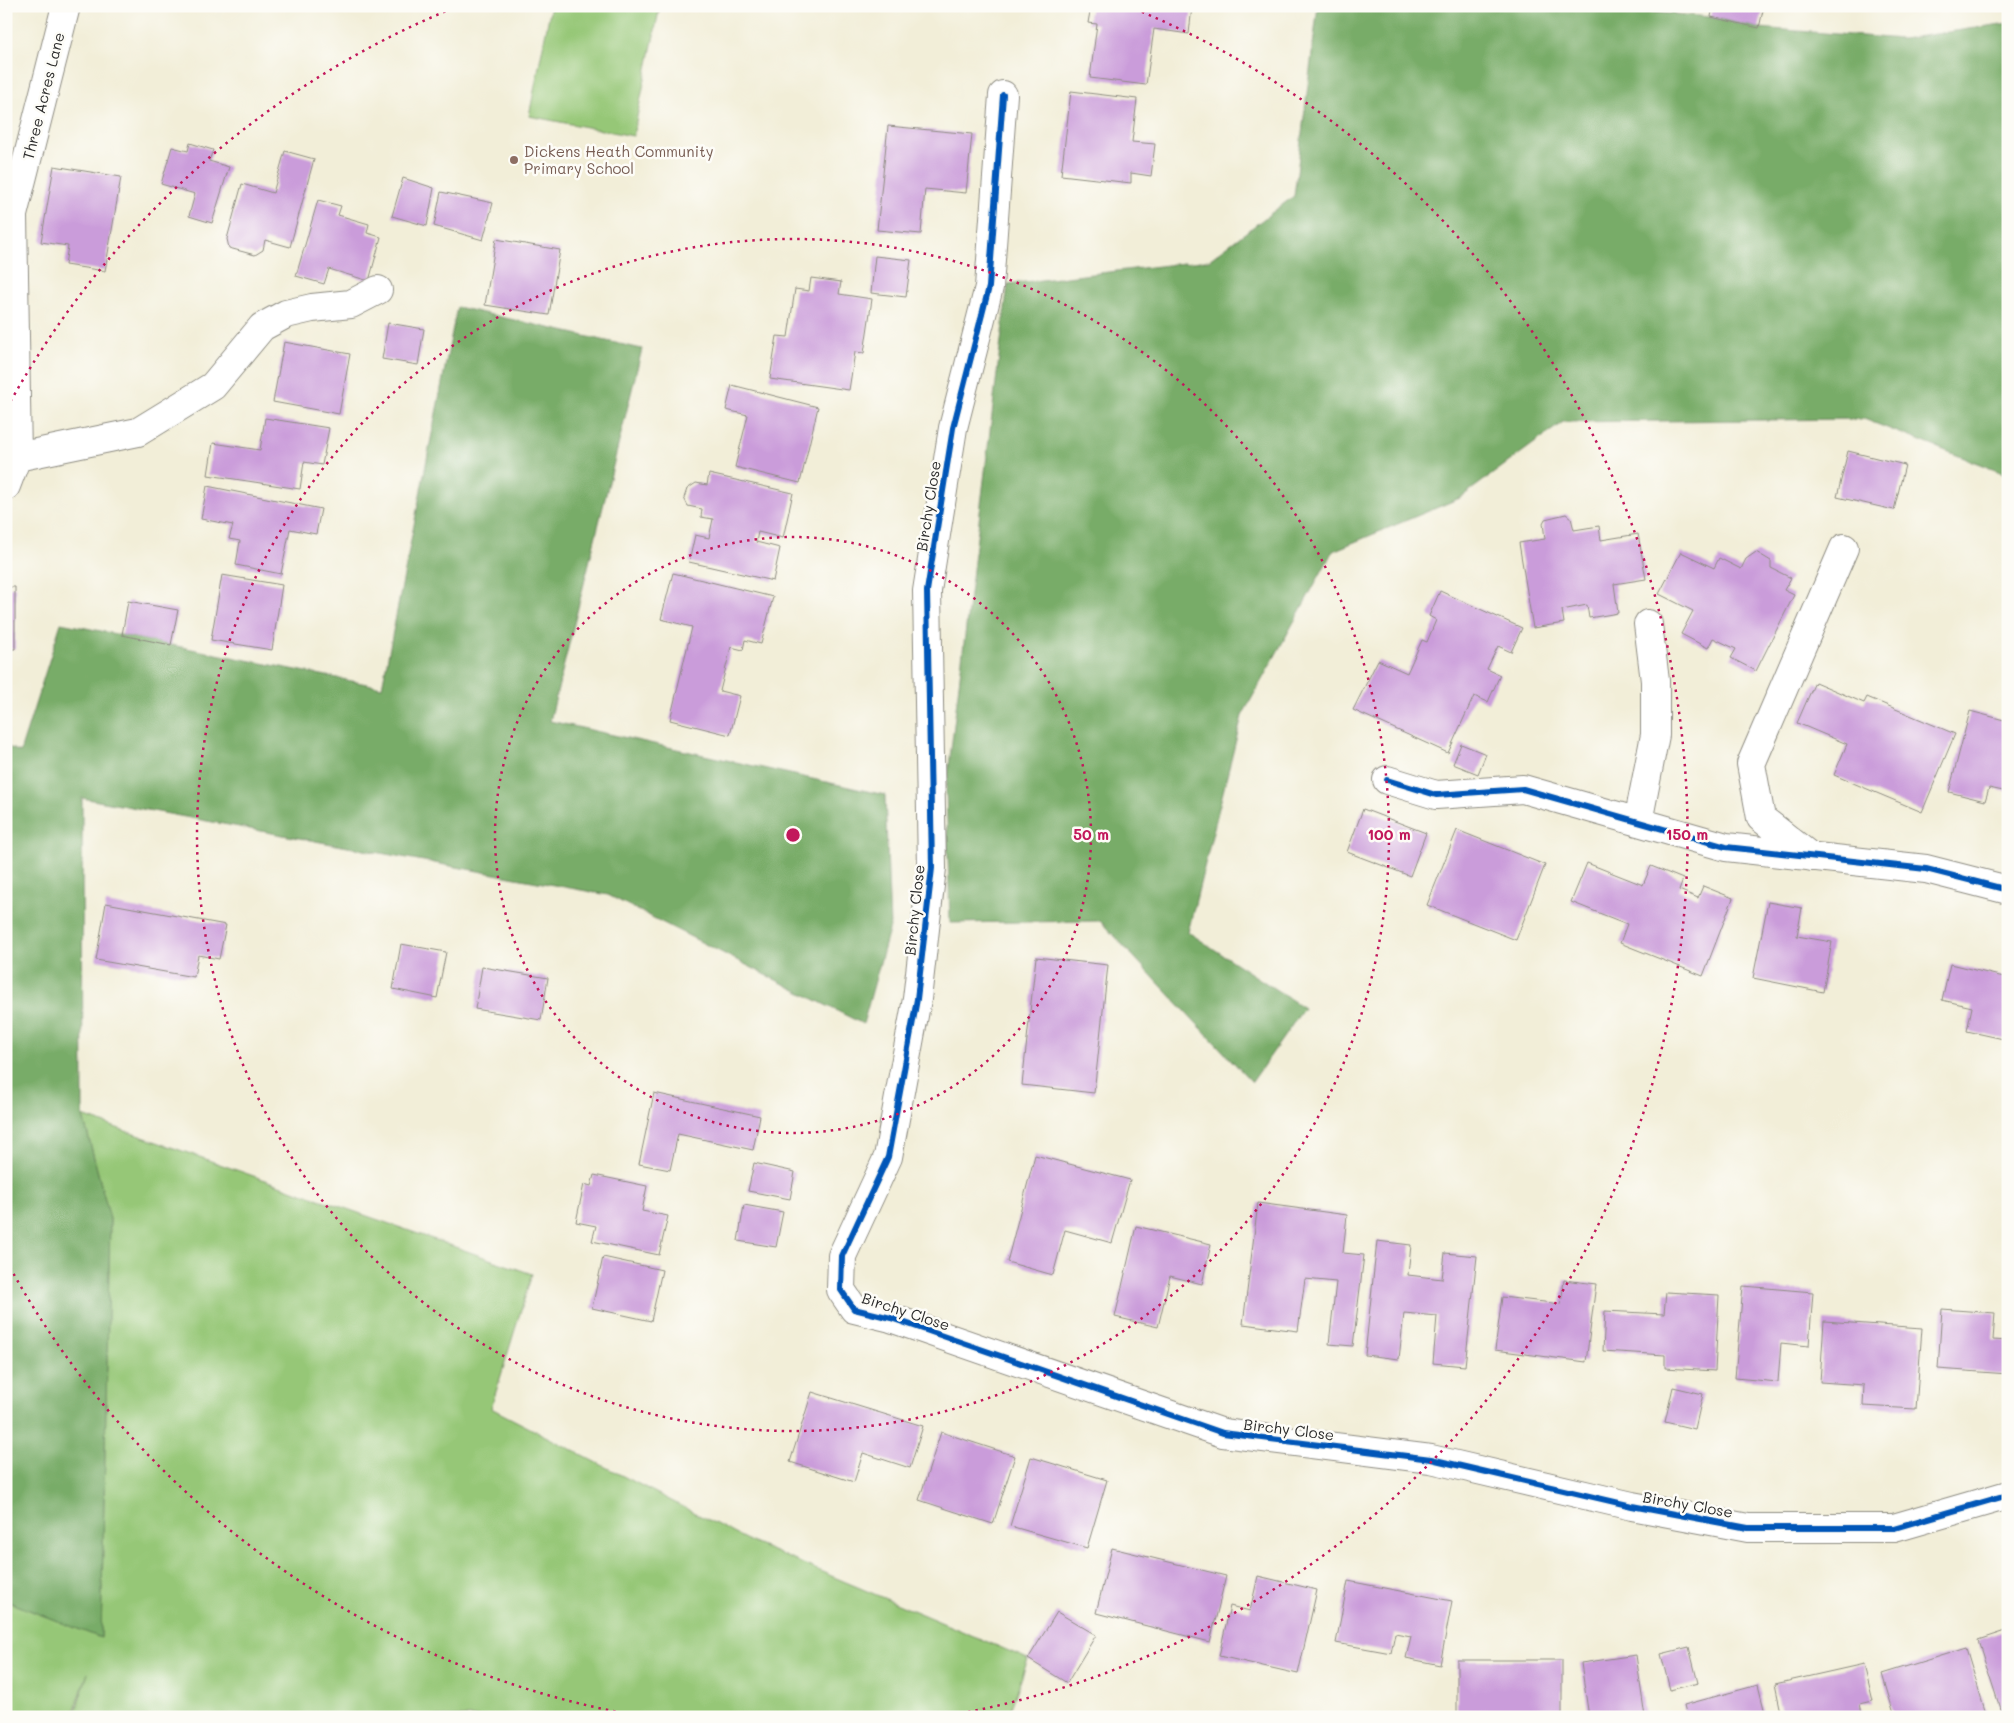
<svg xmlns="http://www.w3.org/2000/svg" width="2014" height="1723" font-family="Mali,sans-serif">
<rect width="100%" height="100%" fill="#fdfcf7"/>
<filter id="ink" filterUnits="userSpaceOnUse"><feTurbulence type="fractalNoise" baseFrequency=".02" numOctaves="2"/><feDisplacementMap in="SourceGraphic" scale="10" xChannelSelector="R" yChannelSelector="G"/><feConvolveMatrix kernelMatrix="1 2 1 2 8 2 1 2 1" color-interpolation-filters="sRGB"/></filter>
<filter id="wash" filterUnits="userSpaceOnUse"><feTurbulence type="fractalNoise" baseFrequency=".0096" numOctaves="4" result="noise"/><feDisplacementMap in="SourceGraphic" scale="20" xChannelSelector="R" yChannelSelector="G"/><feGaussianBlur stdDeviation="1.12" result="paint"/><feColorMatrix in="noise" values="0 0 0 0 0 0 0 0 0 0 0 0 0 0 0 0 0 1.4 0 .05"/><feComposite in="paint" operator="in"/></filter>
<g filter="url(#wash)">
<rect width="100%" height="100%" fill="#f2eed8"/>
<!-- green -->
<path fill="#96c777" stroke="#607951" d="M 551,6 L 660,6 L 633,136 L 529,116 Z
M 83,1116 L 532,1274 L 491,1408 L 751,1542 L 1028,1659 L 1008,1717 L 74,1717 L 88,1673 L 72,1717 L 6,1717 L 6,1601 L 101,1638 L 110,1219 Z"/>
<!-- forest -->
<path fill="#78ac68" stroke="#526c4a" d="M 1318,6 L 1575,6 L 1711,17 L 1759,28 L 1902,39 L 2008,23 L 2008,475 L 1864,419 L 1563,422 L 1460,498 L 1333,551 L 1242,716 L 1188,932 L 1304,1008 L 1252,1082 L 1100,921 L 950,923 L 946,790 L 1008,284 L 1209,260 L 1294,196 Z
M 457,307 L 642,349 L 550,721 L 885,795 L 890,927 L 863,1024 L 608,895 L 82,798 L 83,1116 L 110,1219 L 101,1638 L 6,1601 L 6,746 L 20,752 L 61,623 L 382,687 Z"/>
<g id="blocks">
<!-- building -->
<path fill="#ca9cda" d="M 1091,6 L 1192,6 L 1189,34 L 1154,29 L 1146,85 L 1090,78 L 1097,24 L 1088,23 Z
M 1713,6 L 1764,6 L 1759,28 L 1711,17 Z
M 1071,91 L 1137,99 L 1132,142 L 1155,144 L 1151,176 L 1131,173 L 1131,183 L 1061,175 Z
M 888,126 L 972,134 L 966,193 L 925,189 L 921,234 L 877,230 Z
M 190,143 L 213,150 L 209,161 L 229,167 L 212,223 L 189,216 L 195,194 L 161,184 L 172,147 L 188,151 Z
M 285,151 L 314,159 L 290,247 L 265,240 L 263,250 L 255,255 L 229,248 L 227,239 L 242,184 L 273,193 Z
M 54,166 L 121,177 L 105,271 L 65,265 L 68,246 L 41,242 Z
M 403,178 L 434,188 L 427,226 L 392,216 Z
M 441,192 L 493,203 L 483,240 L 434,226 Z
M 318,200 L 341,206 L 338,215 L 369,224 L 367,233 L 381,237 L 369,281 L 329,269 L 324,284 L 296,276 Z
M 496,239 L 560,250 L 549,315 L 485,305 Z
M 875,256 L 911,260 L 906,297 L 871,293 Z
M 811,278 L 841,282 L 839,294 L 872,299 L 864,353 L 855,352 L 849,390 L 770,379 L 777,336 L 788,337 L 795,289 L 809,291 Z
M 388,323 L 424,329 L 418,365 L 382,359 Z
M 284,342 L 350,354 L 339,414 L 273,402 Z
M 732,385 L 818,407 L 800,483 L 735,467 L 748,415 L 726,410 Z
M 265,418 L 329,428 L 322,465 L 304,462 L 300,489 L 208,475 L 213,443 L 260,450 Z
M 1848,451 L 1905,465 L 1894,510 L 1837,497 Z
M 709,474 L 793,493 L 783,538 L 758,532 L 756,542 L 780,548 L 773,581 L 689,562 L 695,535 L 709,538 L 713,519 L 701,517 L 702,509 L 688,506 L 684,498 L 687,489 L 696,483 L 707,485 Z
M 207,486 L 321,509 L 316,534 L 290,529 L 281,574 L 236,565 L 240,541 L 229,539 L 233,525 L 201,519 Z
M 1566,514 L 1571,518 L 1574,530 L 1599,526 L 1601,540 L 1638,534 L 1646,579 L 1614,584 L 1618,613 L 1589,618 L 1587,605 L 1562,610 L 1564,623 L 1533,628 L 1519,543 L 1545,539 L 1543,523 L 1545,519 Z
M 1681,552 L 1714,568 L 1719,558 L 1741,569 L 1746,559 L 1756,552 L 1771,561 L 1771,568 L 1791,578 L 1784,590 L 1794,595 L 1756,671 L 1731,658 L 1736,649 L 1713,638 L 1708,648 L 1681,634 L 1693,611 L 1659,594 Z
M 673,573 L 773,597 L 761,644 L 745,640 L 743,650 L 731,647 L 720,691 L 740,696 L 730,735 L 670,720 L 692,627 L 661,619 Z
M 222,575 L 282,585 L 272,650 L 211,640 Z
M 6,587 L 15,587 L 15,649 L 6,649 Z
M 1440,591 L 1522,628 L 1511,652 L 1498,646 L 1487,669 L 1500,675 L 1488,702 L 1474,696 L 1448,753 L 1353,710 L 1378,660 L 1407,673 L 1422,640 L 1427,642 L 1436,620 L 1429,616 Z
M 128,601 L 178,610 L 171,645 L 122,635 Z
M 1815,682 L 1864,703 L 1867,697 L 1955,734 L 1922,812 L 1834,775 L 1847,744 L 1797,723 Z
M 2008,707 L 2008,792 L 1989,788 L 1985,801 L 1949,792 L 1970,711 L 2004,720 Z
M 1461,744 L 1486,754 L 1478,774 L 1453,764 Z
M 1363,809 L 1426,833 L 1410,876 L 1347,852 Z
M 1457,830 L 1545,865 L 1516,940 L 1427,905 Z
M 1587,863 L 1643,885 L 1651,866 L 1683,879 L 1679,890 L 1698,898 L 1703,886 L 1733,898 L 1703,976 L 1620,943 L 1627,924 L 1571,902 Z
M 1768,902 L 1802,908 L 1797,936 L 1832,942 L 1823,992 L 1753,978 Z
M 106,903 L 226,925 L 219,959 L 198,955 L 194,977 L 96,960 Z
M 401,944 L 446,952 L 437,998 L 393,989 Z
M 1036,957 L 1108,965 L 1094,1093 L 1022,1085 Z
M 1950,964 L 2008,978 L 2008,1040 L 1967,1031 L 1972,1007 L 1942,1000 Z
M 482,967 L 548,978 L 541,1020 L 475,1009 Z
M 654,1093 L 760,1116 L 753,1150 L 678,1134 L 670,1170 L 639,1164 Z
M 1035,1155 L 1130,1180 L 1112,1243 L 1065,1230 L 1053,1275 L 1007,1262 Z
M 754,1163 L 795,1172 L 790,1199 L 748,1191 Z
M 594,1175 L 647,1186 L 642,1211 L 668,1216 L 659,1255 L 592,1241 L 596,1226 L 576,1222 L 584,1184 L 591,1186 Z
M 1258,1203 L 1347,1215 L 1343,1253 L 1364,1255 L 1353,1346 L 1329,1344 L 1336,1282 L 1305,1279 L 1298,1331 L 1243,1324 Z
M 744,1205 L 783,1212 L 776,1247 L 738,1241 Z
M 1136,1226 L 1211,1244 L 1202,1284 L 1170,1276 L 1158,1327 L 1115,1317 Z
M 1377,1241 L 1411,1245 L 1408,1275 L 1442,1279 L 1445,1253 L 1477,1256 L 1465,1366 L 1433,1363 L 1437,1316 L 1404,1313 L 1399,1359 L 1365,1355 Z
M 603,1257 L 662,1270 L 651,1321 L 592,1308 Z
M 1564,1280 L 1596,1284 L 1586,1362 L 1495,1350 L 1502,1297 L 1561,1304 Z
M 1743,1286 L 1813,1292 L 1809,1346 L 1781,1343 L 1778,1382 L 1735,1378 Z
M 1666,1292 L 1719,1295 L 1715,1371 L 1665,1368 L 1665,1355 L 1603,1351 L 1605,1311 L 1664,1314 Z
M 1942,1309 L 1995,1313 L 1993,1340 L 2008,1341 L 2008,1374 L 1938,1369 Z
M 1824,1321 L 1922,1328 L 1916,1409 L 1863,1406 L 1864,1385 L 1820,1382 Z
M 1673,1387 L 1703,1394 L 1695,1429 L 1665,1422 Z
M 812,1392 L 923,1426 L 910,1468 L 863,1453 L 854,1482 L 790,1462 Z
M 941,1432 L 1015,1456 L 993,1524 L 919,1500 Z
M 1031,1457 L 1107,1480 L 1087,1548 L 1010,1526 Z
M 1112,1548 L 1226,1576 L 1210,1642 L 1096,1613 Z
M 1258,1576 L 1317,1590 L 1298,1674 L 1219,1656 L 1230,1606 L 1250,1611 Z
M 1348,1581 L 1452,1601 L 1440,1665 L 1406,1658 L 1411,1636 L 1395,1633 L 1391,1653 L 1336,1643 Z
M 1057,1612 L 1096,1635 L 1067,1683 L 1028,1659 Z
M 2008,1630 L 2008,1709 L 2001,1711 L 1978,1640 Z
M 1689,1647 L 1698,1683 L 1670,1690 L 1661,1654 Z
M 1966,1648 L 1987,1717 L 1895,1717 L 1882,1674 Z
M 1636,1655 L 1645,1717 L 1589,1717 L 1581,1663 Z
M 1457,1660 L 1562,1660 L 1562,1717 L 1457,1717 Z
M 1864,1664 L 1873,1701 L 1860,1704 L 1863,1717 L 1799,1717 L 1799,1714 L 1782,1717 L 1775,1684 Z
M 1758,1685 L 1766,1717 L 1687,1717 L 1684,1705 Z"/>
</g>
</g>
<g filter="url(#ink)">
<use href="#blocks" fill-opacity="0" stroke="#8e8c82" stroke-width="1"/>
<g fill="none" stroke-linecap="round" stroke-linejoin="round">
<!-- minor casing -->
<g stroke="#8e8c82" stroke-width="30">
<path id="minor" d="M 1003,95 L 989,287 L 953,428 L 927,591 L 932,868 L 917,999 L 888,1157 L 842,1256 L 841,1290 L 854,1309 L 891,1318 L 1223,1433 L 1431,1459 L 1632,1506 L 1748,1528 L 1894,1528 L 2008,1495
M 6,214 L 13,215 L 66,6
M 17,457 L 138,432 L 213,386 L 262,327 L 286,314 L 312,308 L 351,304 L 378,290
M 6,486 L 17,457 L 13,215
M 1387,780 L 1436,795 L 1523,789 L 1726,847 L 1926,869 L 2008,890
M 1638,822 L 1655,735 L 1655,681 L 1648,624
M 1811,857 L 1761,818 L 1751,764 L 1844,548"/>
</g>
<!-- minor -->
<use href="#minor" stroke="#fff" stroke-width="28"/>
<!-- cycleway casing -->
<g stroke="#fdfcf7" stroke-width="9">
<path id="cycleway" d="M 1003,95 L 989,287 L 953,428 L 927,591 L 932,868 L 917,999 L 888,1157 L 842,1256 L 841,1290 L 854,1309 L 891,1318 L 1223,1433 L 1431,1459 L 1632,1506 L 1748,1528 L 1894,1528 L 2008,1495
M 1387,780 L 1436,795 L 1523,789 L 1726,847 L 1926,869 L 2008,890"/>
</g>
<!-- cycleway -->
<use href="#cycleway" stroke="#0057b8" stroke-width="6"/>
</g>
</g>
<!-- distance rings -->
<g fill="none" stroke="#c2185b" stroke-width="2.5" stroke-dasharray="2.5 5">
<circle cx="793" cy="835" r="298"/>
<circle cx="793" cy="835" r="596"/>
<path d="M645 1717A894 894 0 0 1 7 1262M7 408A894 894 0 0 1 451 9M1135 9A894 894 0 0 1 941 1717"/>
</g>
<!-- markers -->
<circle fill="#8d6e63" stroke="#fdfcf7" stroke-width="2" cx="514" cy="160" r="5"/>
<g text-anchor="middle" dominant-baseline="central" stroke-width="5" stroke-linejoin="round" paint-order="stroke">
<!-- street labels -->
<g font-size="15" fill="#2b2b2b" stroke="#fdfcf7">
<text transform="translate(43 96) rotate(-76)">Three Acres Lane</text>
<text transform="translate(928 506) rotate(-81)">Birchy Close</text>
<text transform="translate(914 910) rotate(-84)">Birchy Close</text>
<text transform="translate(906 1311) rotate(18)">Birchy Close</text>
<text transform="translate(1289 1429) rotate(7)">Birchy Close</text>
<text transform="translate(1688 1504) rotate(10)">Birchy Close</text>
</g>
<!-- education labels -->
<g font-size="15" fill="#785e54" stroke="#fdfcf7" text-anchor="start">
<text x="524" y="151">Dickens Heath Community<tspan x="524" dy="17">Primary School</tspan></text>
</g>
</g>
<circle cx="793" cy="835" r="8" fill="#c2185b" stroke="#fdfcf7" stroke-width="2.5"/>
<g font-size="15" text-anchor="middle" font-weight="bold" fill="#c2185b" stroke="#fdfcf7" stroke-width="5" stroke-linejoin="round" paint-order="stroke">
<text x="1091" y="840">50 m</text>
<text x="1389" y="840">100 m</text>
<text x="1687" y="840">150 m</text>
</g>
<!-- margin -->
<rect width="2014" height="1723" fill="none" stroke="#fdfcf7" stroke-width="25"/>
</svg>
